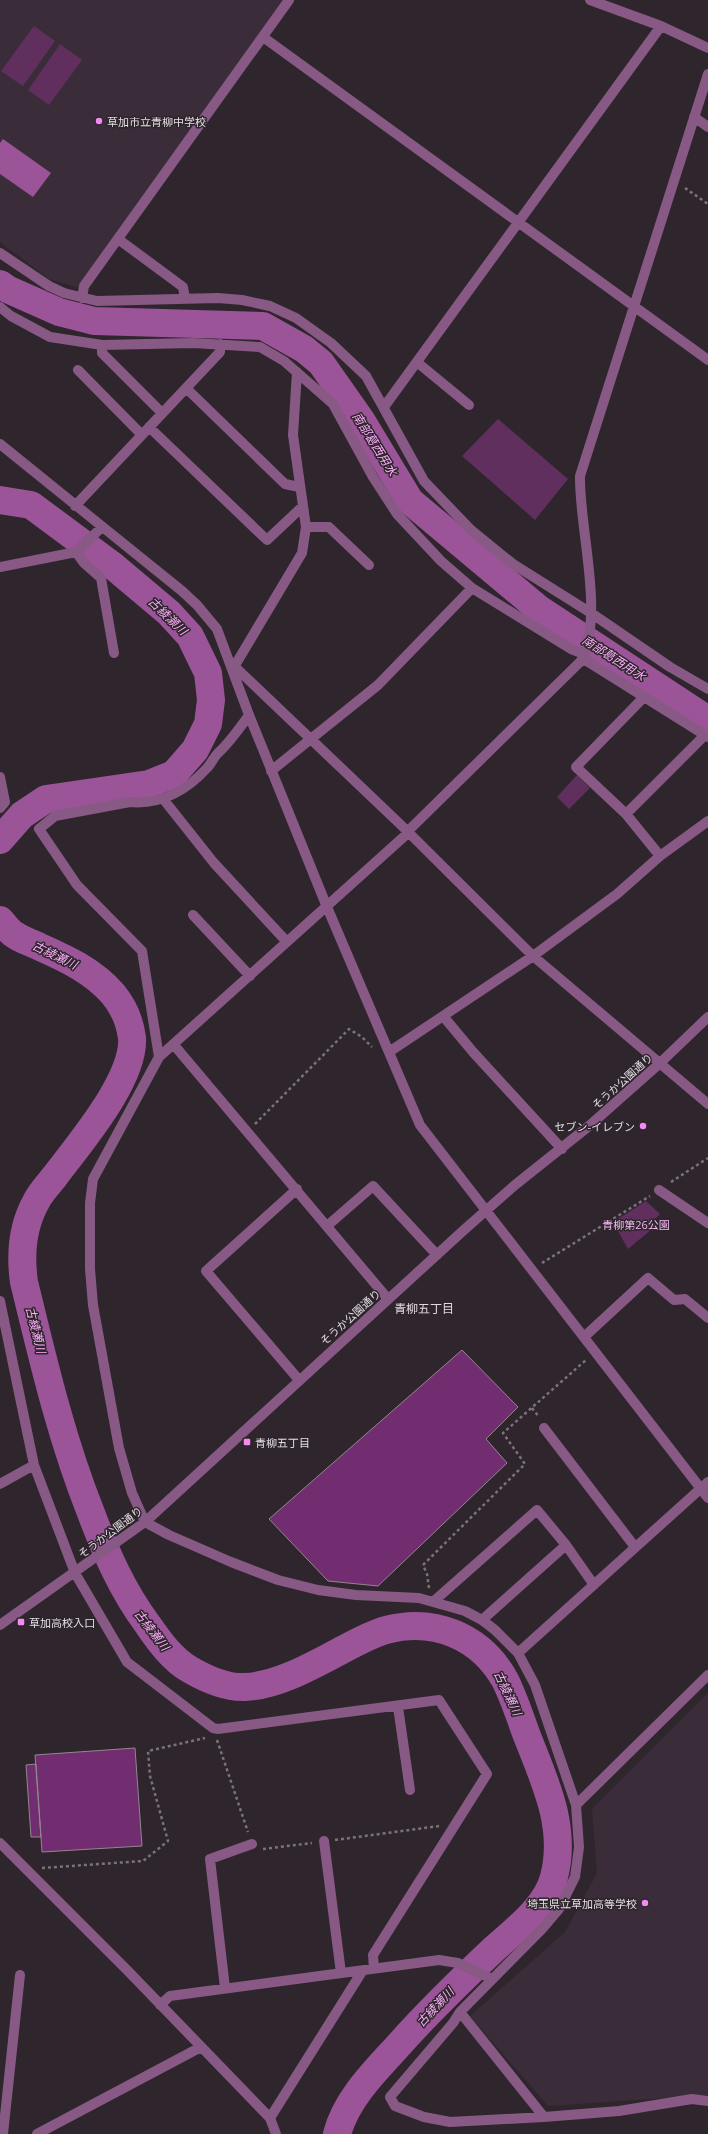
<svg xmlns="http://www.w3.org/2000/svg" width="708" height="2134" font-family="'Open Sans','Noto Sans JP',sans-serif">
<rect width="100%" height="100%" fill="#2e252d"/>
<!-- built -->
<path fill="#3a2d39" d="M 0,0 L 284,0 L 79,288 L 49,279 L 0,242 Z
M 708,1693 L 708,2095 L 548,2106 L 470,2016 L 565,1932 L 597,1873 L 592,1809 Z"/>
<!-- green -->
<path fill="#602f5e" d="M 34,26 L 55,41 L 23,86 L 1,71 Z
M 60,44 L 82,60 L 49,105 L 28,90 Z
M 498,419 L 568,479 L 535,520 L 462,456 Z
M 577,775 L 590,788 L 569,809 L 557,797 Z
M 646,1201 L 660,1214 L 654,1220 L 658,1224 L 628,1249 L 613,1222 Z"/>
<!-- water -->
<path fill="#9a5497" d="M 3,139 L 51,173 L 33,197 L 0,174 L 0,143 Z"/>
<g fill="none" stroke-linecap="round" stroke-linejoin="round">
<!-- river -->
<path stroke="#9a5497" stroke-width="28" d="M 0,284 L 7,289 L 59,312 L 94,321 L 263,326 L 304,349 L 321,363 L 361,420 L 410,501 L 539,609 L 708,720
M 0,500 L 31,505 L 112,565 L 169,613 L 190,636 L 208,673 L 211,700 L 208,724 L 195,750 L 174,774 L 149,784 L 46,799 L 22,815 L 0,840
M 0,920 C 5,925 9,932 15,935 C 22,940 32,943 40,947 C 67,959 93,971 113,994 C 123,1006 130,1022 132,1038 C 135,1079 79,1144 55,1176 C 49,1184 41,1192 37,1200 C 22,1226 20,1254 24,1282 C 43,1360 61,1438 91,1513 C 106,1553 122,1590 148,1625 C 159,1641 172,1659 189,1669 C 206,1679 225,1688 245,1687 C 278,1686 315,1664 344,1649 C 357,1642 372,1634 386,1630 C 435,1617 481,1637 505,1680 C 514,1698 520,1717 527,1736 C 545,1782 567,1827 554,1877 C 547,1906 516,1929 495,1948 C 461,1980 428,2012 397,2047 C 373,2073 346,2100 337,2134"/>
</g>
<!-- building -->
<path fill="#712d6f" stroke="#928791" d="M 462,1350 L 518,1407 L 486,1439 L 507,1463 L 378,1586 L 328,1581 L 269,1519 Z
M 135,1748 L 142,1846 L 42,1852 L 35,1755 Z
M 36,1764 L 41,1837 L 31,1837 L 26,1765 Z"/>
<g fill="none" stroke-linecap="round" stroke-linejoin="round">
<!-- path -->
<path stroke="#7b737a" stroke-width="2.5" stroke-dasharray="3 3" stroke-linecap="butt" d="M 685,188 L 708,204
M 255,1124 L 349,1029 L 362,1037 L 372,1047
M 671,1182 L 708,1158
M 542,1263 L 650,1196
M 532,1408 L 539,1417
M 429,1588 L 427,1574 L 423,1565 L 525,1464 L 503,1433 L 586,1360
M 217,1740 L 248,1832
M 335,1840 L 439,1826
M 263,1849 L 312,1843
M 42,1868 L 143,1861 L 168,1841 L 150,1776 L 148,1751 L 205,1738"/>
<!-- minor -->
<path stroke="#875984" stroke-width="10" d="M 590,0 L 661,26 L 708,48
M 263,37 L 708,360
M 694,117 L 708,127
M 118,239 L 183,287 L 185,299
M 0,253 L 49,286 L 64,293 L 97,301 L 218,298 L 242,300 L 270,306 L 296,318 L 331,343 L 366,376 L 424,481 L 471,530 L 513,564 L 591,613 L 670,667 L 708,689
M 82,298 L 84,286 L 289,0
M 0,307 L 11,316 L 50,337 L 102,345 L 193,343 L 260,347 L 284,361 L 333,404 L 373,477 L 397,514 L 441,561 L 472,588 L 571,649 L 584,654
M 102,345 L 102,353 L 162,413
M 418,363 L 469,405
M 78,370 L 142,435
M 186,388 L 285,484 L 299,487
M 384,407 L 661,26
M 149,427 L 267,540 L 302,507
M 0,444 L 182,591 L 197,605 L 217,629 L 249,715 L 327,907 L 420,1125 L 708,1498
M 75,506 L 220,352 L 220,344
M 306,527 L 329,527 L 369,565
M 76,552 L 84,563 L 101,578 L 114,653
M 0,567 L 76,552 L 102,527
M 582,658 L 708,737
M 233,665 L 401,825 L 533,956 L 708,1104
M 234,667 L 302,553 L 306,527 L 293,435 L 297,372
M 644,697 L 576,767 L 626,814 L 660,856
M 271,771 L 378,685 L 472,588
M 0,777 L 5,802 L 0,808
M 164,800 L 214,863 L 287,942
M 626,814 L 705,735
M 407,832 L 581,661 C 605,614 579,529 580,476 L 708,74
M 408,833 L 159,1057 L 93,1179 L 90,1203 L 90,1269 L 93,1305 L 119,1448 L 132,1493 L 145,1522 L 169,1535 L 231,1562 L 278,1580 L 318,1590 L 356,1595 L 419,1598 L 465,1611 L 482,1620 L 495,1630 L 518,1653 L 535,1685 L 576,1805 L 579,1847 L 575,1877 L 559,1909 L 542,1929 L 460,2012 L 453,2023 L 390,2097 L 395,2106 L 424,2117 L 450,2122 L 544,2117 L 619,2111 L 692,2099 L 708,2101
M 193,915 L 250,976
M 443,1016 L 473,1052 L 562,1149
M 174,1045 L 388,1299
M 389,1052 L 533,956 L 617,894 L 660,856 L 708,821
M 159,1057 L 142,951 L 77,885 L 39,829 L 55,816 L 130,802 C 162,805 186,791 207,768 C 211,764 214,757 218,753 C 230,742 239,729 249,715
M 297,1189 L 206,1271 L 299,1380
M 659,1190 L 708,1223
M 327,1226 L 373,1186 L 437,1255
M 0,1301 L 34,1465 L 75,1573 L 127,1662 L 213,1728 L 218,1729 L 439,1700 L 487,1774 L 373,1955 L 374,1968
M 584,1337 L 648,1278 L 674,1300 L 685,1299 L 708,1318
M 544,1428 L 635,1547
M 0,1484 L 34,1465
M 434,1601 L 537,1510 L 566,1545 L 594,1585
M 482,1620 L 566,1545
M 0,1625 L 145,1522 L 465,1229 L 515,1185 L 589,1126 L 659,1064 L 708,1017
M 518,1653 L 708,1482
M 398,1707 L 410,1790
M 576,1805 L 708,1675
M 324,1841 L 341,1973
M 0,1843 L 128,1971 L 270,2118 L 276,2134
M 225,1988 L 210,1859 L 252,1844
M 160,2005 L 170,1996 L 439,1960 L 458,1963 L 492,1979
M 460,2012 L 544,2117
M 270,2118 L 363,1970
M 3,2134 L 20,1975
M 37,2134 L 201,2047"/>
</g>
<!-- markers -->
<g fill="#f489ef" stroke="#2e252d" stroke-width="1.5">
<circle cx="99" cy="121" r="4"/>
<circle cx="643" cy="1126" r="4"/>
<rect x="243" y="1438" width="8" height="8" rx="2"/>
<rect x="17" y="1618" width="8" height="8" rx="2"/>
<circle cx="645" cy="1903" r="4"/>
</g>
<g text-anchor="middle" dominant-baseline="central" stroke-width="3" stroke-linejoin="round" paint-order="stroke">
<!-- poi labels -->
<g font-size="11" fill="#e4dee3" stroke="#2e252d" text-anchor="start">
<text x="107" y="121">草加市立青柳中学校</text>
<text x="635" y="1126" text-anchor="end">セブン-イレブン</text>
<text x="255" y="1442">青柳五丁目</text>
<text x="29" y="1622">草加高校入口</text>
<text x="637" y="1903" text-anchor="end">埼玉県立草加高等学校</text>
</g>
<!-- street labels -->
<g font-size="11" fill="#e4dee3" stroke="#2e252d">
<text transform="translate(622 1081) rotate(-42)">そうか公園通り</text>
<text transform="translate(350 1317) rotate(-42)">そうか公園通り</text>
<text transform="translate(110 1532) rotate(-37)">そうか公園通り</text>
</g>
<!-- park labels -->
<g font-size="11" fill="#f5bbf1" stroke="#2e252d">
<text x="636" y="1224">青柳第26公園</text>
</g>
<!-- water labels -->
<g font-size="12" font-style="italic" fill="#fdb1f9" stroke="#2e252d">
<text transform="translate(375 444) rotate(58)">南部葛西用水</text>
<text transform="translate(168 616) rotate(44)">古綾瀬川</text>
<text transform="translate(614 658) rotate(33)">南部葛西用水</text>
<text transform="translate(55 955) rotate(26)">古綾瀬川</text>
<text transform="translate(36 1330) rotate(76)">古綾瀬川</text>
<text transform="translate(152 1630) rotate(52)">古綾瀬川</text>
<text transform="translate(508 1693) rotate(65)">古綾瀬川</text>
<text transform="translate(435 2007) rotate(-47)">古綾瀬川</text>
</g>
<!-- neighbourhood labels -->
<g font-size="12" fill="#e2d7e1" stroke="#2e252d">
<text x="424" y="1308">青柳五丁目</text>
</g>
</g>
</svg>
